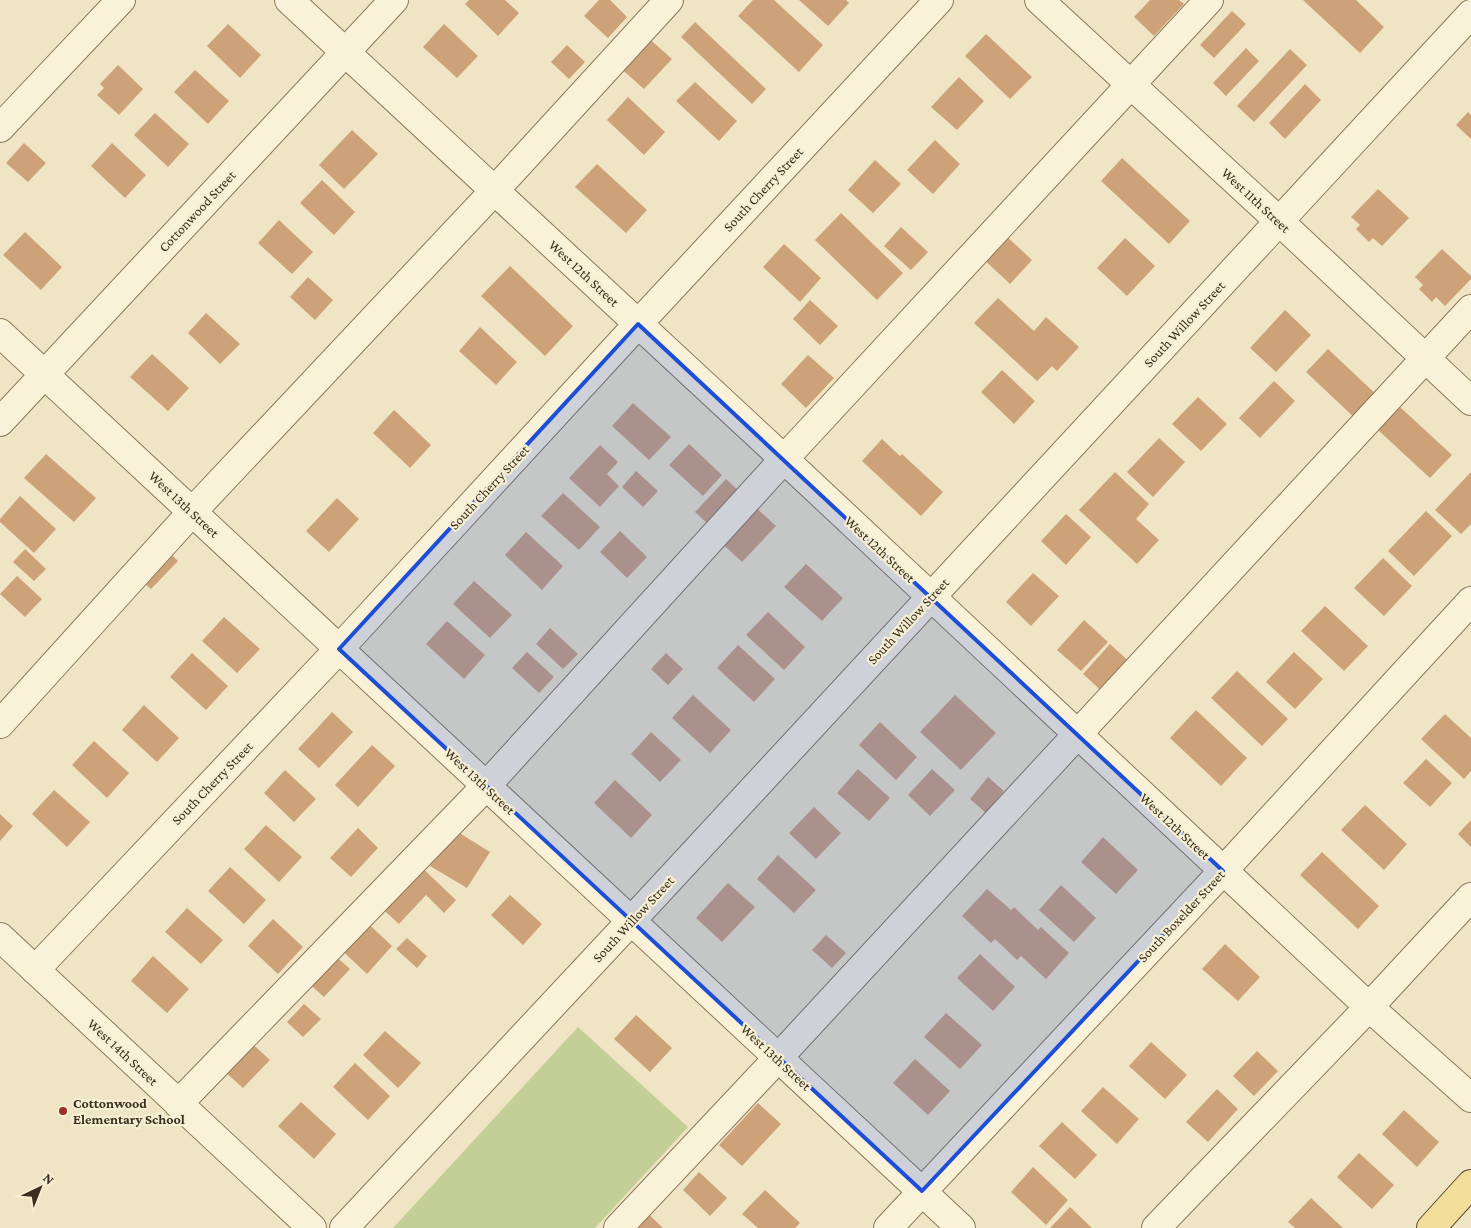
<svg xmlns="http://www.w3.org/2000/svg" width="1471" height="1228" font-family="'Crimson Pro',serif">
<rect width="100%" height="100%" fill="#efe5c4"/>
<!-- green -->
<path fill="#c4ce97" d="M 578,1027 L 688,1127 L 595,1228 L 393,1228 Z"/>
<!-- building -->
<path fill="#cea279" d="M 469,0 L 505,0 L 519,13 L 498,36 L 465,4 Z
M 599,0 L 610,0 L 627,17 L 608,38 L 584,16 Z
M 753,0 L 774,0 L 823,45 L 799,72 L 738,16 Z
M 799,0 L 846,0 L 849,3 L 828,26 Z
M 1150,0 L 1179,0 L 1184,4 L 1154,36 L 1134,17 Z
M 1303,0 L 1356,0 L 1384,27 L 1360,53 Z
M 1232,11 L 1246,24 L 1214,58 L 1200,45 Z
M 695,22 L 766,89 L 752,104 L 681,37 Z
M 228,24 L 261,55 L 240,78 L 207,46 Z
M 444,24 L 478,56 L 457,78 L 423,47 Z
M 644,34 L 672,59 L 644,89 L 616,64 Z
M 986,34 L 1032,77 L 1010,99 L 965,56 Z
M 567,45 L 585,62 L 569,79 L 551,62 Z
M 1246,48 L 1259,61 L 1226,96 L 1213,83 Z
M 1290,49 L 1307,65 L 1254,122 L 1237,106 Z
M 118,65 L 143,89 L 119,115 L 97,95 L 104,88 L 100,84 Z
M 195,70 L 229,101 L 208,124 L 174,92 Z
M 959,77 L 984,101 L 957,130 L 931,107 Z
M 695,82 L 737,121 L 719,141 L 676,101 Z
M 1305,84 L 1321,100 L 1285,139 L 1269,123 Z
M 628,97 L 665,132 L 644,155 L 607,120 Z
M 1468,112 L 1471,115 L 1471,139 L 1456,125 Z
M 155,113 L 189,144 L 168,167 L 134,135 Z
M 352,130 L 378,154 L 344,189 L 319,165 Z
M 935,140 L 960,164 L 933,194 L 907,170 Z
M 24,143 L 46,163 L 28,182 L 6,163 Z
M 112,143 L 146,175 L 125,198 L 91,166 Z
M 1122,158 L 1190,221 L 1169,244 L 1101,181 Z
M 875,160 L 901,184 L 873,213 L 848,190 Z
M 597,164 L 647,210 L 626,233 L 575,187 Z
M 322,180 L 355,212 L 334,235 L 300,203 Z
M 1378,189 L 1409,218 L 1382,246 L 1373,238 L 1369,242 L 1356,229 L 1360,225 L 1351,217 Z
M 841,213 L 903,273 L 877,300 L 815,240 Z
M 279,220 L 313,252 L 292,274 L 258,243 Z
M 901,227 L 928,252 L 911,270 L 884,246 Z
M 1001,231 L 1032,260 L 1010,284 L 979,255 Z
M 25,232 L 62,267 L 41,290 L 3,255 Z
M 1125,238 L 1155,266 L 1127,296 L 1097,268 Z
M 784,244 L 821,278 L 800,302 L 763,267 Z
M 1442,249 L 1471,276 L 1471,279 L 1445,306 L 1436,297 L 1432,302 L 1419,289 L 1423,285 L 1415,277 Z
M 510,266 L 573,326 L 545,356 L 481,296 Z
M 308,277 L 333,300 L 315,320 L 290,297 Z
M 998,298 L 1034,331 L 1046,317 L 1079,347 L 1057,371 L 1052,366 L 1037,381 L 974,323 Z
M 810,300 L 838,326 L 820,345 L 793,319 Z
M 1285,310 L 1311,335 L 1276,372 L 1250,348 Z
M 206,313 L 240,344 L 220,364 L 188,333 Z
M 480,327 L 517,362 L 496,385 L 459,351 Z
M 1328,349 L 1380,398 L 1358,421 L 1306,372 Z
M 152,354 L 189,388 L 168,411 L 130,377 Z
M 808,355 L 834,378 L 806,408 L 781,384 Z
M 1002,370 L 1035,401 L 1014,424 L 981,392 Z
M 1274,381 L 1295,401 L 1260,438 L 1239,418 Z
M 1198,397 L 1227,424 L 1201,451 L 1172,424 Z
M 633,403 L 671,437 L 649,460 L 612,426 Z
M 1400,407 L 1452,455 L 1430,478 L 1378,430 Z
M 394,410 L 431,445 L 410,468 L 373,433 Z
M 1159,438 L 1185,462 L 1153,497 L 1127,472 Z
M 882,439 L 900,456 L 902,454 L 943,492 L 921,516 L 862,461 Z
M 689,444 L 722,475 L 703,496 L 669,465 Z
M 600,445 L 618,462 L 607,474 L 619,486 L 600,507 L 569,478 Z
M 46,454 L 96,498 L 74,522 L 24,478 Z
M 636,471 L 658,491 L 643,507 L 622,487 Z
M 1115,472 L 1149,504 L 1136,519 L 1159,540 L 1137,564 L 1079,510 Z
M 1471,472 L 1471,524 L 1461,534 L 1435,510 Z
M 726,479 L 739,491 L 708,524 L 695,512 Z
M 563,493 L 600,527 L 579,550 L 541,516 Z
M 20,496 L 56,529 L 34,553 L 0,522 L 0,519 Z
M 337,498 L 359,519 L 329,552 L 306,531 Z
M 749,501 L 776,526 L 742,562 L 715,537 Z
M 1426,511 L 1452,536 L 1414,576 L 1388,551 Z
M 1066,514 L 1091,537 L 1066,565 L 1041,541 Z
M 620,531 L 647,557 L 627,578 L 600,552 Z
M 526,532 L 563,566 L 542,590 L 505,555 Z
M 25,549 L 46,569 L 34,581 L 13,562 Z
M 166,549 L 178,561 L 151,589 L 138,578 Z
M 1383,558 L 1412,586 L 1384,616 L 1354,588 Z
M 806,564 L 843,598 L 822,621 L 784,587 Z
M 1033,573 L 1059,596 L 1031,626 L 1006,602 Z
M 17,576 L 42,599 L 25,617 L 0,594 Z
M 474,581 L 512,615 L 490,638 L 453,604 Z
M 1325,606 L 1368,646 L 1344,671 L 1301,631 Z
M 768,612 L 805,647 L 784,670 L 746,635 Z
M 224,617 L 260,649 L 237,673 L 202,641 Z
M 1084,620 L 1108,642 L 1081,671 L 1057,650 Z
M 447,621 L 485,655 L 464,679 L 426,644 Z
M 550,628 L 578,654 L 563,669 L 536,644 Z
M 1110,644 L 1134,666 L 1107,696 L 1083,674 Z
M 738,645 L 775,679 L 754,702 L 717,668 Z
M 527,652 L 554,677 L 539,693 L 512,668 Z
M 1294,652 L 1323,679 L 1295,709 L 1266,682 Z
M 192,653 L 228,686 L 206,710 L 170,677 Z
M 666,653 L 683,669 L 668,685 L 651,669 Z
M 1237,671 L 1288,719 L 1262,746 L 1211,698 Z
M 693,695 L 731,730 L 710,753 L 672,718 Z
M 955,695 L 996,733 L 961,770 L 920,732 Z
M 144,705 L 179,738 L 157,762 L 122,730 Z
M 1196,710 L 1247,758 L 1221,786 L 1170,738 Z
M 332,712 L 353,732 L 319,768 L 298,749 Z
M 1445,714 L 1471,738 L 1471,771 L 1464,779 L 1421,739 Z
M 880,722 L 917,757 L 896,780 L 859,745 Z
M 651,732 L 681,760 L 660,782 L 631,754 Z
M 94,741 L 129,773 L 107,798 L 72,765 Z
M 372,745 L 395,766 L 358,807 L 335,785 Z
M 1426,759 L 1452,783 L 1430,807 L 1403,783 Z
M 858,769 L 890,798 L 869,821 L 837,793 Z
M 932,769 L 955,790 L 930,816 L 908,795 Z
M 285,770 L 316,799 L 294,822 L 264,793 Z
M 988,777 L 1004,791 L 986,813 L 970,799 Z
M 615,780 L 652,815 L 631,838 L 594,803 Z
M 54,790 L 90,822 L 67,847 L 32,814 Z
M 1365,805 L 1407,844 L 1384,870 L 1341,830 Z
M 814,807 L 841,833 L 816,859 L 789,833 Z
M 0,814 L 13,826 L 0,841 Z
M 1471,820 L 1471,847 L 1458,834 Z
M 266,825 L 302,857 L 279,882 L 244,849 Z
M 358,828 L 378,848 L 351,877 L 330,858 Z
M 453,829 L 490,852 L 467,888 L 430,866 Z
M 1103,837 L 1138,870 L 1116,894 L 1081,862 Z
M 1322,852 L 1379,906 L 1358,929 L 1300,875 Z
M 778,855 L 816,890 L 794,913 L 757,879 Z
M 416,862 L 456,900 L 444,913 L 426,895 L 399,924 L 377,904 Z
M 230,867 L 266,900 L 244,924 L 208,891 Z
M 728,883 L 755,907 L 722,942 L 696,918 Z
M 1061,885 L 1096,918 L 1074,942 L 1039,910 Z
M 987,889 L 1011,910 L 1014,907 L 1038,930 L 1041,927 L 1069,953 L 1046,979 L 1021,956 L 1017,960 L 995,939 L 991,943 L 962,916 Z
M 510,895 L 542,924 L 523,945 L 491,915 Z
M 187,908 L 223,940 L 201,964 L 165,932 Z
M 360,916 L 392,946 L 367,974 L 335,944 Z
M 273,919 L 303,947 L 278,974 L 248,946 Z
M 826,935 L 846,953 L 832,968 L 812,950 Z
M 407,938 L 427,956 L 417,968 L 396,949 Z
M 1225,944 L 1260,977 L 1238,1001 L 1202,969 Z
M 332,953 L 350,969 L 324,997 L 306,981 Z
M 980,954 L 1015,987 L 993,1011 L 957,978 Z
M 153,956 L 189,989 L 167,1013 L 131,981 Z
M 304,1004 L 321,1019 L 303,1037 L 287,1022 Z
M 946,1013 L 982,1045 L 960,1069 L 924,1037 Z
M 636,1015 L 672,1048 L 650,1072 L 614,1039 Z
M 385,1031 L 421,1063 L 398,1088 L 363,1055 Z
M 250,1042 L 270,1060 L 243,1088 L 223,1070 Z
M 1151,1042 L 1187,1075 L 1165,1099 L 1129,1066 Z
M 1257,1051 L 1278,1071 L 1254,1096 L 1233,1076 Z
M 915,1059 L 950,1091 L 928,1115 L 893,1083 Z
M 355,1063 L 390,1096 L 368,1120 L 333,1087 Z
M 1103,1087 L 1139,1119 L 1117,1144 L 1081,1111 Z
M 1217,1089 L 1238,1109 L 1208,1142 L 1186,1122 Z
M 301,1102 L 336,1134 L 314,1159 L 278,1126 Z
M 758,1103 L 781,1124 L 742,1166 L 719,1145 Z
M 1404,1110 L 1439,1142 L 1417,1167 L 1382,1134 Z
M 1062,1122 L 1097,1155 L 1075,1179 L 1039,1146 Z
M 1359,1153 L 1394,1185 L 1372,1209 L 1337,1177 Z
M 1033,1167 L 1068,1200 L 1046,1225 L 1011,1192 Z
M 699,1172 L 727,1198 L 710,1216 L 683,1190 Z
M 765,1190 L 800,1223 L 795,1228 L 758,1228 L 742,1214 Z
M 1311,1198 L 1343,1228 L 1295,1228 L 1288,1222 Z
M 640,1206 L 663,1228 L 637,1228 L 628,1220 Z
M 1070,1207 L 1092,1228 L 1050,1228 Z"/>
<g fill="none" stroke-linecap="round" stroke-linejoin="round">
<!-- minor casing -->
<g stroke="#8b775a" stroke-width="30">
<path id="minor" d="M 289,0 L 784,459 L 1369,1007 L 1471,1098
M 1039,0 L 1279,221 L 1471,401
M 0,128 L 121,0
M 0,333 L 961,1228
M 0,422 L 394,0
M 0,724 L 192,512 L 495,190 L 669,0
M 0,937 L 312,1228
M 35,970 L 339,649 L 638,324 L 939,0
M 178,1104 L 486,786 L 784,459 L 1209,0
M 344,1228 L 631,921 L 1471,14
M 618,1228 L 778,1058 L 1471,309
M 888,1228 L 1223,871 L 1471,601
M 1156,1228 L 1369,1007 L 1471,897"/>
</g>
<!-- major casing -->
<g stroke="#58442e" stroke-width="30">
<path id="major" d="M 1431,1228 L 1471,1184"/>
</g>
<!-- minor -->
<use href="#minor" stroke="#faf2d8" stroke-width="28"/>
<!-- major -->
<use href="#major" stroke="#f3dd9b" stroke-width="28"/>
</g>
<!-- marked area -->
<path fill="#1d4ed8" fill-opacity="0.2" stroke="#1d4ed8" stroke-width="4" stroke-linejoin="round" d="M 638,324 L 1223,871 L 922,1191 L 339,649 Z"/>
<!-- markers -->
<circle fill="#9b2f28" stroke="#f6efd4" stroke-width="2" cx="63" cy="1111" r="5"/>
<g text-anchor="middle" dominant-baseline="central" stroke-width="4.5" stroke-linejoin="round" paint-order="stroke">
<!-- street labels -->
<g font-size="14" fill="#3a2e1e" stroke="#f6efd4">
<text transform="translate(763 189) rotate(-47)">South Cherry Street</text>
<text transform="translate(1256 200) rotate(43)">West 11th Street</text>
<text transform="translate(197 211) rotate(-47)">Cottonwood Street</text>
<text transform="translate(584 273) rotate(43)">West 12th Street</text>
<text transform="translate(1184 324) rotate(-47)">South Willow Street</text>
<text transform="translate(489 487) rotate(-47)">South Cherry Street</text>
<text transform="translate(184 504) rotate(43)">West 13th Street</text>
<text transform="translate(880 549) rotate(43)">West 12th Street</text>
<text transform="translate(908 621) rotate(-47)">South Willow Street</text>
<text transform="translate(480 781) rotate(43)">West 13th Street</text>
<text transform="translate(212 783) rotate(-46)">South Cherry Street</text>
<text transform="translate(1175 826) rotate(43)">West 12th Street</text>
<text transform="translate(1181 916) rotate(-47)">South Boxelder Street</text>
<text transform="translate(633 919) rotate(-47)">South Willow Street</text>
<text transform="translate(123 1052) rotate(43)">West 14th Street</text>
<text transform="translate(776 1057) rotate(43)">West 13th Street</text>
</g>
<!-- poi labels -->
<g font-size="14" font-weight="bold" fill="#3a2e1e" stroke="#f6efd4" text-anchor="start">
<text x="73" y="1103">Cottonwood<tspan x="73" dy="16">Elementary School</tspan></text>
</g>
</g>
<!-- north arrow -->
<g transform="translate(40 1188) rotate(43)" stroke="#f6efd4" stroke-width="4" paint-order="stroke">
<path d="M0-4L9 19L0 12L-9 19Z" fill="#3a2e1e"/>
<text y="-8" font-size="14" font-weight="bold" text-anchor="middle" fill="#3a2e1e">N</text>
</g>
</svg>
